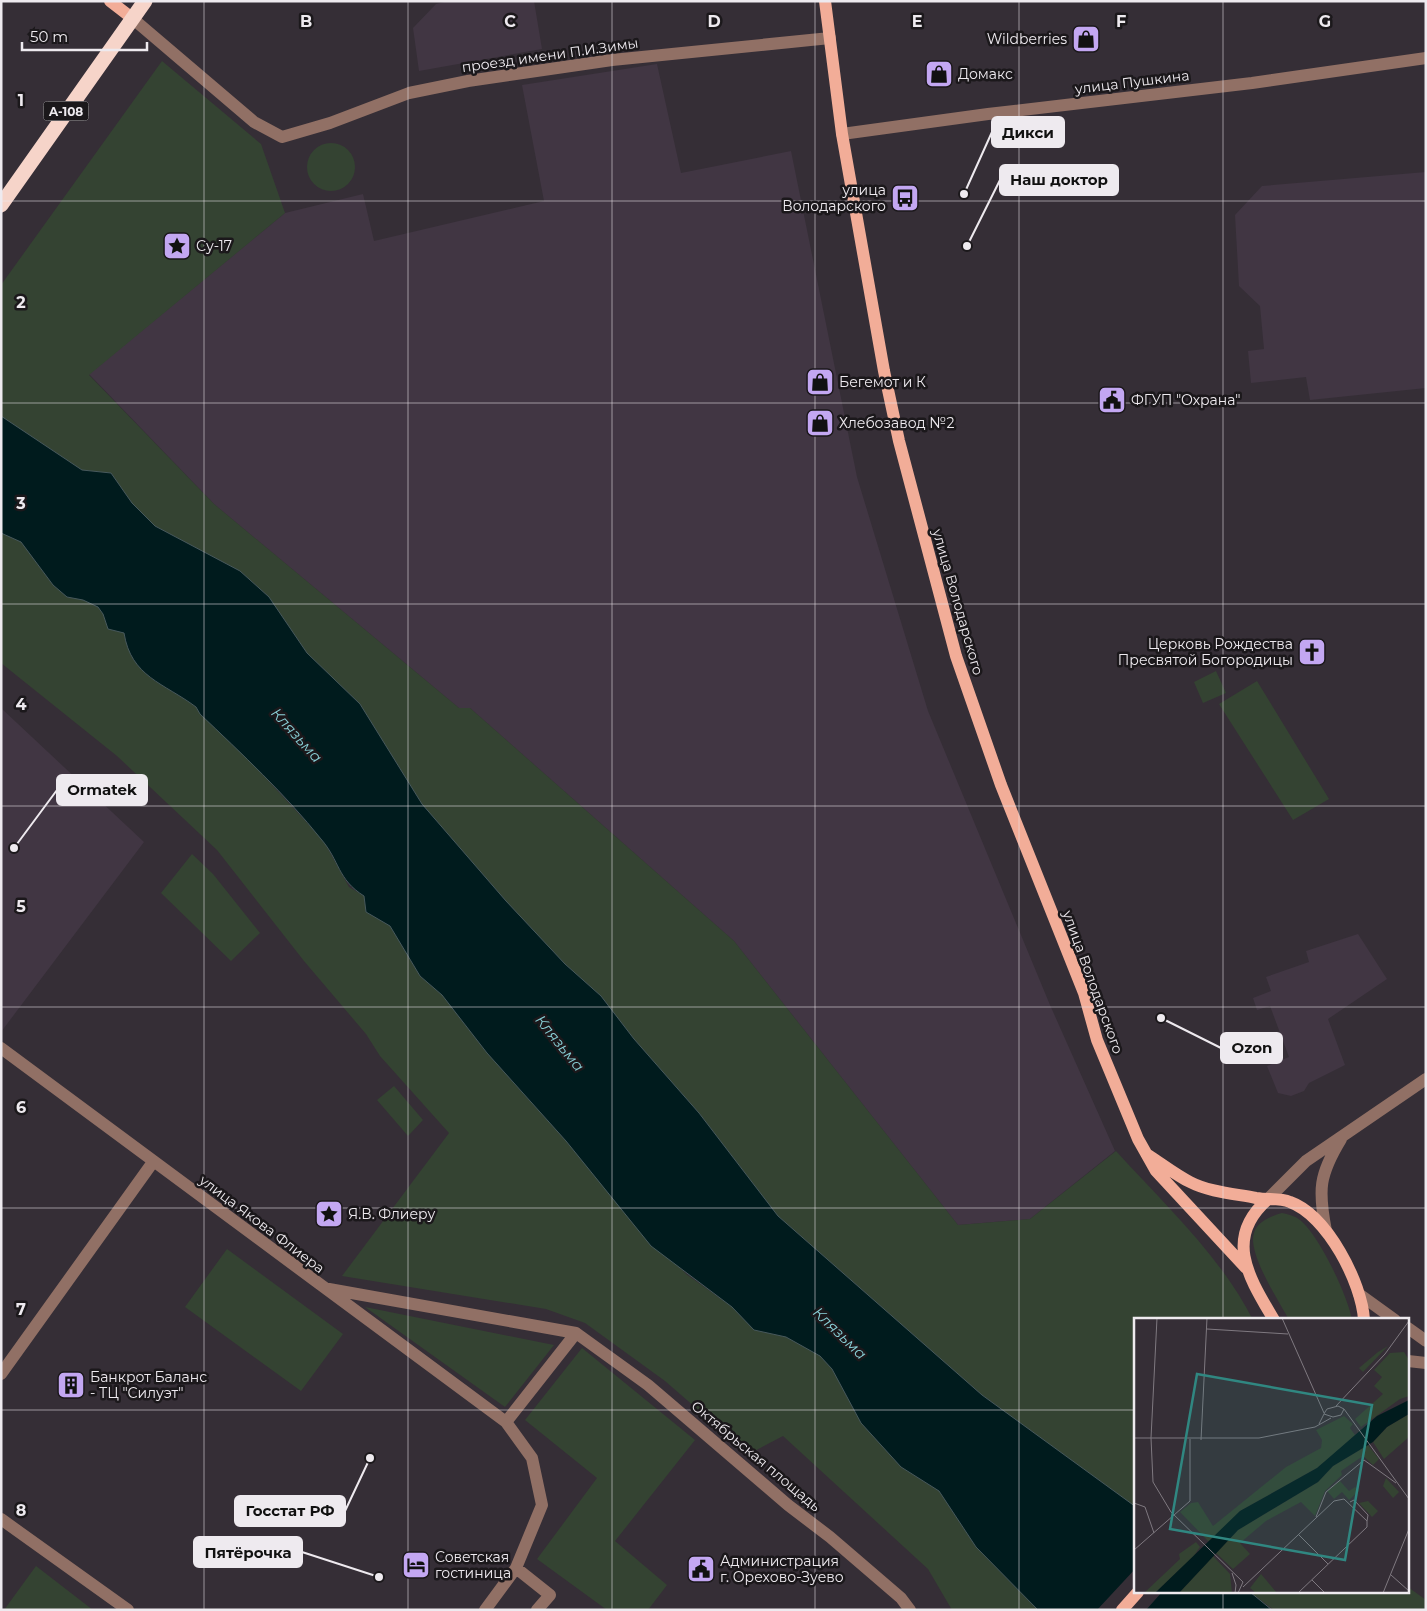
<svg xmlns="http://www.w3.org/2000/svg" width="1427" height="1611" font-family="Montserrat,sans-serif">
<rect width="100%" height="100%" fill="#352e36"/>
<!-- built -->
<path fill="#413643" d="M 448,1 L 534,1 L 542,49 L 419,71 L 413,28 L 436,4 Z
M 657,64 L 681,173 L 791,151 L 857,477 L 928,711 L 1050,1005 L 1115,1151 L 1030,1219 L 958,1225 L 734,941 L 470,708 L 459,708 L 214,504 L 89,374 L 285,213 L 363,194 L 374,241 L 544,201 L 522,85 Z
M 1426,172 L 1426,388 L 1310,400 L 1306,377 L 1251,383 L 1248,351 L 1264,349 L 1260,306 L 1239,286 L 1235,215 L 1262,186 Z
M 1,708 L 144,842 L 1,1032 Z
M 1358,934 L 1387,979 L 1328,1019 L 1345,1065 L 1309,1083 L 1304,1091 L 1291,1096 L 1278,1093 L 1267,1066 L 1289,1057 L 1270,1006 L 1257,1010 L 1253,998 L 1271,991 L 1266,977 L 1309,962 L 1306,951 Z"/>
<!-- green -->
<path fill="#344332" d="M 162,61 L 261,144 L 285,213 L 89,375 L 214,504 L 459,708 L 470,708 L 734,941 L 958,1225 L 1030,1219 L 1116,1151 C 1164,1204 1220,1255 1253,1320 L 1136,1320 L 1136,1504 L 1134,1506 L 982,1395 L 778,1216 L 699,1113 L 634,1039 L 601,996 L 565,964 L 506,901 L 422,804 L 360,704 L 307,653 L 269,597 L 240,571 L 155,526 L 132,503 L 111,473 L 82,470 L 1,416 L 1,285 Z
M307 167a24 24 0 1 1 48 0a24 24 0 1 1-48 0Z
M 1,533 L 21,542 L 53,585 L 67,597 L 83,600 L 98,607 L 103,614 L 108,629 L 124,633 C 131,677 164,683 196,707 L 200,714 L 248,759 L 323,840 L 349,887 L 364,896 L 366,912 L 390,926 L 420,976 L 442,995 L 487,1053 L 566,1141 L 609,1192 L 686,1274 L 732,1307 L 754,1330 L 786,1337 L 820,1356 L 832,1369 L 861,1423 L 901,1467 L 939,1491 L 976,1547 L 1038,1610 L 952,1610 L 928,1569 L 783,1436 L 749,1454 L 665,1381 L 585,1323 L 546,1309 L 342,1276 L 449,1133 L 380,1056 L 366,1034 L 304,961 L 217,850 L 117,756 L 1,663 Z
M 1216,671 L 1226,693 L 1203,703 L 1194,682 Z
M 1257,681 L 1329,799 L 1293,820 L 1219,704 Z
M 192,854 L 213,874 L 260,933 L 231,961 L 161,893 Z
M 394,1086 L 423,1120 L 408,1136 L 377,1100 Z
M 1282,1213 C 1288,1214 1295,1216 1300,1220 C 1319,1235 1348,1296 1352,1320 L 1289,1320 C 1279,1301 1247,1253 1254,1233 C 1257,1221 1272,1216 1282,1213 Z
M 227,1249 L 343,1334 L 301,1391 L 185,1307 Z
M 365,1307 L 554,1345 L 505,1407 Z
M 582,1348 L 695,1440 L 615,1541 L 667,1585 L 648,1610 L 607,1610 L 537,1559 L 597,1478 L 525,1420 Z
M 36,1566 L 93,1610 L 4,1610 Z
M 1408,1587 L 1426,1600 L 1426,1610 L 1274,1610 L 1250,1592 L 1408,1592 Z"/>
<!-- water -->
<path fill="#001b1d" stroke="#47595c" d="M 1,416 L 82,470 L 111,473 L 132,503 L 155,526 L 240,571 L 269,597 L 307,653 L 360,704 L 422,804 L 506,901 L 565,964 L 601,996 L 634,1039 L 699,1113 L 778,1216 L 982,1395 L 1136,1507 L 1136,1592 L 1250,1592 L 1272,1610 L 1038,1610 L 976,1547 L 939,1491 L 901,1467 L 861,1423 L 832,1369 L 820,1356 L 786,1337 L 754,1330 L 732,1307 L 651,1246 L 566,1141 L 487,1053 L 442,995 L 420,976 L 390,926 L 366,912 L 364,896 C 337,879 340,861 321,839 C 285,794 242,754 200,714 L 196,707 C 164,683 131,677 124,633 L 108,629 L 103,614 L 98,607 L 83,600 L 67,597 L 53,585 L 21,542 L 1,533 Z"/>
<!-- pier -->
<path fill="#352e36" d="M 1136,1568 L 1136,1592 L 1162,1592 L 1146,1610 L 1097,1610 Z"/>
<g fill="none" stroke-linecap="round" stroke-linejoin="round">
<!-- minor -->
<path stroke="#917065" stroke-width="12" d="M 132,18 L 254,122 L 282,137 L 330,123 L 409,93 L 468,81 L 612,60 L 830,38
M 842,134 L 988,114 L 1252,83 L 1426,58
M 1,1048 L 506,1422 L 532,1458 L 542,1505 L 516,1568 L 485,1610
M 1267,1200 L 1306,1161 L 1426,1079
M 1326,1231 C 1318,1190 1319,1175 1341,1139
M 329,1289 L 576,1333 L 648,1385 L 788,1505 L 830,1537 L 901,1598 L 910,1610
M 1359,1294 L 1395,1320
M 1408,1328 L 1426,1341
M 1408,1361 L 1426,1363
M 1,1374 L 153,1162
M 506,1422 L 576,1333
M 1,1519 L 128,1610
M 516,1568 L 550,1595 L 537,1610"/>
<!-- major -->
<path stroke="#f2ad98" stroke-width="12" d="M 110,1 L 132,18
M 825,1 L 842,134 L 884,371 L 899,441 L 956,656 L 1001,785 L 1084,993 L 1097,1040 L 1138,1139 L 1156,1171 L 1246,1268
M 1148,1155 C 1162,1164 1176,1175 1190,1182 C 1209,1192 1236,1194 1256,1198 C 1268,1200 1280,1198 1290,1202 C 1327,1215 1362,1283 1364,1320
M 1267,1200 C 1223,1239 1250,1279 1274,1320
M 1122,1610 L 1138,1592"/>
<!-- highway -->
<path stroke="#f6d4c9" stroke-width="15" d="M 1,205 L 145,1"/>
</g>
<!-- grid -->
<path fill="none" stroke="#eeeaef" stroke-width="1" stroke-opacity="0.55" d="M 204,1 L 204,1610M 408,1 L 408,1610M 612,1 L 612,1610M 815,1 L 815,1610M 1019,1 L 1019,1610M 1223,1 L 1223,1320M 1,201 L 1426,201M 1,403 L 1426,403M 1,604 L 1426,604M 1,806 L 1426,806M 1,1007 L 1426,1007M 1,1208 L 1426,1208M 1,1410 L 1136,1410M 1408,1410 L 1426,1410M 1223,1592 L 1223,1610"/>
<!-- icons -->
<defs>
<g id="shop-square" transform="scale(1.4375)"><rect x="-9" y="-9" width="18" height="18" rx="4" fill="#c3a7f2" stroke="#1b181b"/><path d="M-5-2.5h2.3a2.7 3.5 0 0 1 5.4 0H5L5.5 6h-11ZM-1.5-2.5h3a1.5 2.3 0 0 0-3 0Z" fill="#111"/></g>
<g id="bus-square" transform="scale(1.4375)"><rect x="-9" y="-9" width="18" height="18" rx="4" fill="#c3a7f2" stroke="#1b181b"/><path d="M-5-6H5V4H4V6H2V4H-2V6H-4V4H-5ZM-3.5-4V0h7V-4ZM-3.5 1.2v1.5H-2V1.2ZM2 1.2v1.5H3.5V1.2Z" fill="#111"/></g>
<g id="sight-square" transform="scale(1.4375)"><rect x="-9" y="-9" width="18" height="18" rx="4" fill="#c3a7f2" stroke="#1b181b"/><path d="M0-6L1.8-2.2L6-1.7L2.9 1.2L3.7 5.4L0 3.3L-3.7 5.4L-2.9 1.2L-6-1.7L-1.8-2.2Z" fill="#111"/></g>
<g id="civic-square" transform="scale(1.4375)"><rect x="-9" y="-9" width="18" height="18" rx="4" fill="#c3a7f2" stroke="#1b181b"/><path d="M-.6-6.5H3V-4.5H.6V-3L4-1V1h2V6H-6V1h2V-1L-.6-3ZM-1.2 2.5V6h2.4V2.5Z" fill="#111"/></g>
<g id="church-square" transform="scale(1.4375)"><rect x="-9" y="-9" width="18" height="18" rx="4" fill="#c3a7f2" stroke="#1b181b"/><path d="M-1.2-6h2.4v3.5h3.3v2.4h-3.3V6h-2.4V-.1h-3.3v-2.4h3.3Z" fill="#111"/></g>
<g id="building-square" transform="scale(1.4375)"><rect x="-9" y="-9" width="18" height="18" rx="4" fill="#c3a7f2" stroke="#1b181b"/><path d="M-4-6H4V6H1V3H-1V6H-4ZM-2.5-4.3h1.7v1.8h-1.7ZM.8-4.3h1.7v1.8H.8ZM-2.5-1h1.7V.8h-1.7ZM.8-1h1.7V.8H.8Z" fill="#111"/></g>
<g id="hotel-square" transform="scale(1.4375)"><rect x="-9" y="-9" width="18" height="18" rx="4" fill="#c3a7f2" stroke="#1b181b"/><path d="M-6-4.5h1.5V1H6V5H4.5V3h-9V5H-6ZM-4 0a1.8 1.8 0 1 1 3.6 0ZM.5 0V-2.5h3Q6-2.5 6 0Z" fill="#111"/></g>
</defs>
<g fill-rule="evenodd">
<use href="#shop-square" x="1086" y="39"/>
<use href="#shop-square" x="939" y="74"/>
<use href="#bus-square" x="905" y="198"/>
<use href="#sight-square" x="177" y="246"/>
<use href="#shop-square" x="820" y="382"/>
<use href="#civic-square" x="1112" y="400"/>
<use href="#shop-square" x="820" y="423"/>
<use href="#church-square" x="1312" y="652"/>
<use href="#sight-square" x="329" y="1214"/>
<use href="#building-square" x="71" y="1385"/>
<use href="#hotel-square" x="416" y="1565"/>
<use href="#civic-square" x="701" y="1569"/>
</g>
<g text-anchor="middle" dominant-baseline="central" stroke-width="5" stroke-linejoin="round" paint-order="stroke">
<!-- shield labels -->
<rect fill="#1b181b" stroke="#afabaf" stroke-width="1" x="43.5" y="101.5" width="45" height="19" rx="4"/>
<g font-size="12" font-weight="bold" fill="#eeeaef">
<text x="66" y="111">А-108</text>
</g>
<!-- poi labels -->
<g font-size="14" fill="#eeeaef" stroke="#1b181b" text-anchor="start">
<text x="1067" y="39" text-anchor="end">Wildberries</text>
<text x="958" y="74">Домакс</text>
<text x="886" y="190" text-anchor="end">улица<tspan x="886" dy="16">Володарского</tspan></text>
<text x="196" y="246">Су-17</text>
<text x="839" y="382">Бегемот и К</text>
<text x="1131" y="400">ФГУП "Охрана"</text>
<text x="839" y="423">Хлебозавод №2</text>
<text x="1293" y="644" text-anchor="end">Церковь Рождества<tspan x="1293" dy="16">Пресвятой Богородицы</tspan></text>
<text x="348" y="1214">Я.В. Флиеру</text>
<text x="90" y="1377">Банкрот Баланс<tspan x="90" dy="16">- ТЦ "Силуэт"</tspan></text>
<text x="435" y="1557">Советская<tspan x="435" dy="16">гостиница</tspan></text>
<text x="720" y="1561">Администрация<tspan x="720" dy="16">г. Орехово-Зуево</tspan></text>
</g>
<!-- street labels -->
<g font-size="14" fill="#eeeaef" stroke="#1b181b">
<text transform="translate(550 55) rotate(-8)">проезд имени П.И.Зимы</text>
<text transform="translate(1132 82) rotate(-7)">улица Пушкина</text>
<text transform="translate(958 602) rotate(74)">улица Володарского</text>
<text transform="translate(1093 982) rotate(70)">улица Володарского</text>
<text transform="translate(262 1224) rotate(37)">улица Якова Флиера</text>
<text transform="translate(756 1456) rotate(40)">Октябрьская площадь</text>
</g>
<!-- water labels -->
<g font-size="15" font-style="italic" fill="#89d0d7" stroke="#1b181b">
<text transform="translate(297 735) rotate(48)">Клязьма</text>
<text transform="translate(560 1043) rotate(51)">Клязьма</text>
<text transform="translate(840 1333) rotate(44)">Клязьма</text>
</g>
</g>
<!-- overview -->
<g transform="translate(1134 1318)">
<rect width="275" height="275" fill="#352e36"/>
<path d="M 254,28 L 229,54 L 225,50 L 244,34 ZM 270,34 L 275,42 L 275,78 L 266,81 L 227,109 L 221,101 L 249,76 L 240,68 L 248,59 L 240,52 L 256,35 ZM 275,96 L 275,119 L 250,141 L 239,124 L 253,109 ZM 210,98 L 219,106 L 216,110 L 221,117 L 206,131 L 183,150 L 106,193 L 79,222 L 74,223 L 46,194 L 57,185 L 64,184 L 79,208 L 152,149 L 187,130 L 188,122 L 182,112 ZM 234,127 L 245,141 L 239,147 L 229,138 L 207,153 L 208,157 L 191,173 L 181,198 L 167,184 L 132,203 L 106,225 L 116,236 L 99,251 L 82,235 L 104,212 L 184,164 L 199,148 ZM 252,160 L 265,174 L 259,180 L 249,168 ZM 206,163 L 215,173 L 221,169 L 225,173 L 215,182 L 208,174 L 200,181 L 193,173 ZM 234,183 L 244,193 L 238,199 L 225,185 ZM 62,224 L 66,229 L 59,239 L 21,275 L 10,275 L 46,241 L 45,236 ZM 79,238 L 96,256 L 98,275 L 45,275 ZM 127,256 L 143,275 L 122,275 L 116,270 Z" fill="#344332"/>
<path d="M 275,82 L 275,96 L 253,109 L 239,124 L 199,148 L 184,164 L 104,212 L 45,275 L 21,275 L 106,193 L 183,150 L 243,98 Z" fill="#001b1d"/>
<path fill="none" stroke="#7f7980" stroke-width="1" d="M 23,0 L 17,120 L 19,164 L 37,194 L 109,264 L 104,275M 148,0 L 190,95M 73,11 L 154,16M 202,88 L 251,36 L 275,3M 210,91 L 275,181M 185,106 L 191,94 L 193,91 L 204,88 L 210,91 L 207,97 L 199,99 L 190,96M 0,120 L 17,120M 17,120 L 125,120 L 181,109 L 197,100M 67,122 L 73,0M 216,184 L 220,182 L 234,197 L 233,203M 0,185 L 11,189 L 20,215M 40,197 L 56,183 L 56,121M 182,199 L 192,174 L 230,142 L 262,165M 165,217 L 194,246M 0,232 L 40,197M 98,255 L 102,267 L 101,275M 257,257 L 275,273M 178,262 L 191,275M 109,269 L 200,183 L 210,181 L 233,203 L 233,209 L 164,275M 249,275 L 275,211"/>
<path fill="#308781" fill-opacity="0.15" stroke="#308781" stroke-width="2.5" d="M 63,56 L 238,87 L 211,242 L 36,211 Z"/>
<rect width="275" height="275" fill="none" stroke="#eeeaef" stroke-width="2.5"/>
</g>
<g font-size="16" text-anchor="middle" font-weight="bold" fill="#eeeaef" stroke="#1b181b" stroke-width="5" stroke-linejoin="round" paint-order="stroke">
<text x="306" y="27">B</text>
<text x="510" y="27">C</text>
<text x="714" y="27">D</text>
<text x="917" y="27">E</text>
<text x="1121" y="27">F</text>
<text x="1325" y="27">G</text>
<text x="21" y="106">1</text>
<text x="21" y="308">2</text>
<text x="21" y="509">3</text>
<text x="21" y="710">4</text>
<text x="21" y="912">5</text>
<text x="21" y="1113">6</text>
<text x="21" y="1315">7</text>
<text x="21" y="1516">8</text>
</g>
<!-- callouts -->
<path fill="none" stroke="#eeeaef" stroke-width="2" d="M964 194L992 132M967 246L1000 180M14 848L57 790M1161 1018L1221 1048M370 1458L345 1511M379 1577L302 1552"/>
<g fill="#eeeaef" stroke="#1b181b" stroke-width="2">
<circle cx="964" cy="194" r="5"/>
<circle cx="967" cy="246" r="5"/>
<circle cx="14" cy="848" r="5"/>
<circle cx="1161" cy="1018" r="5"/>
<circle cx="370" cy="1458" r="5"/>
<circle cx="379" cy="1577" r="5"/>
</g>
<g fill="#eeeaef" stroke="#eeeaef" stroke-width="2">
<rect x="992" y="117" width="72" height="30" rx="5"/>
<rect x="1000" y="165" width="118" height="30" rx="5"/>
<rect x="57" y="775" width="90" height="30" rx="5"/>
<rect x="1221" y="1033" width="61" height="30" rx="5"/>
<rect x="235" y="1496" width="110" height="30" rx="5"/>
<rect x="194" y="1537" width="108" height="30" rx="5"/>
</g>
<g font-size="15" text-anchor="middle" font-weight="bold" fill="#111">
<text x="1028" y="138">Дикси</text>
<text x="1059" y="185">Наш доктор</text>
<text x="102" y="795">Ormatek</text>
<text x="1252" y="1053">Ozon</text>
<text x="290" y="1516">Госстат РФ</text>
<text x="248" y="1558">Пятёрочка</text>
</g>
<!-- border -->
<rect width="1427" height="1611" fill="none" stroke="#eeeaef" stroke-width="5"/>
<!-- scale -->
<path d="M22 42v8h125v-8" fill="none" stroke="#eeeaef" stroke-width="2.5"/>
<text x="30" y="42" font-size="15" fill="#eeeaef" stroke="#1b181b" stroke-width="4" paint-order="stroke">50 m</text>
</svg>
